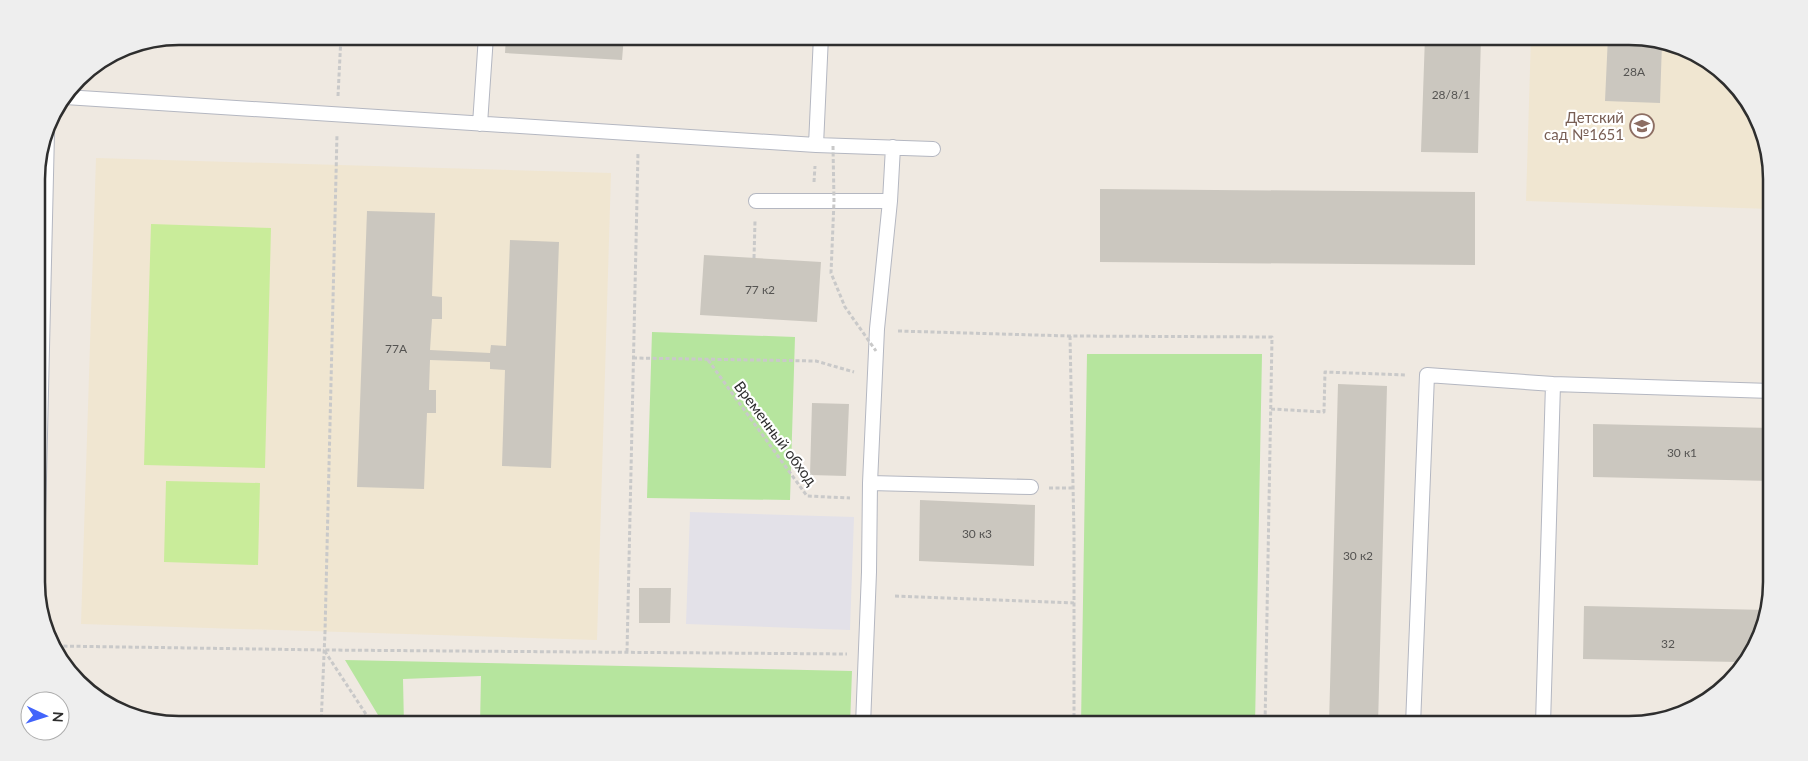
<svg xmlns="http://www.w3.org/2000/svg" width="1808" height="761" font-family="Lato,sans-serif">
<rect width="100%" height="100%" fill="#efe9e1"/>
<!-- industrial -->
<path fill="#e3e1e8" d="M 690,512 L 854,517 L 850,630 L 686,624 Z"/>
<!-- education -->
<path fill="#f0e6d1" d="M 1531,36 L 1629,36 L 1675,44 L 1742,92 L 1770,160 L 1771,209 L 1526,201 Z
M 96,158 L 611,173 L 597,640 L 81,624 Z"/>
<!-- green -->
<path fill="#b6e59e" d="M 652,332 L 795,337 L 790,500 L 647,498 Z
M 1087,354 L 1262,354 L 1255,725 L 1081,725 Z
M 345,660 L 852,671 L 850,725 L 480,725 L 481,676 L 403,679 L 404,725 L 384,725 Z"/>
<!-- pitch -->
<path fill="#c9ec9a" d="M 151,224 L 271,228 L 265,468 L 144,465 Z
M 166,481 L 260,483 L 258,565 L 164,562 Z"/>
<!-- building -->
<path fill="#cbc7bf" d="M 506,36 L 624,36 L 622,60 L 505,53 Z
M 1425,36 L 1481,36 L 1478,153 L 1421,152 Z
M 1608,36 L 1629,36 L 1662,42 L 1660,103 L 1605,101 Z
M 1100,189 L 1475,192 L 1475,265 L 1100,262 Z
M 367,211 L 435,213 L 432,296 L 442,297 L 442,319 L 432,319 L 430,350 L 490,353 L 491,345 L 506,346 L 510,240 L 559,242 L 551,468 L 502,466 L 505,370 L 490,369 L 490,362 L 430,360 L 429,390 L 436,390 L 436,413 L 427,413 L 424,489 L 357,487 Z
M 704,255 L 821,262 L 817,322 L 700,315 Z
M 1338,384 L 1387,386 L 1378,725 L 1329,725 Z
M 812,403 L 849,404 L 846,476 L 810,475 Z
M 1593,424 L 1771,428 L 1771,481 L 1593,477 Z
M 920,500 L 1035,505 L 1034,566 L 919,561 Z
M 639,588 L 671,588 L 670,623 L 639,623 Z
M 1584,606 L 1767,610 L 1764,628 L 1739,662 L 1583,659 Z"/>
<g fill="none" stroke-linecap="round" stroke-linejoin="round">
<!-- service casing -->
<g stroke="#b4b7c1" stroke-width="16">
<path id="service" d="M 65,97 L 816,145 L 933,149
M 480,124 L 486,36
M 816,145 L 821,36
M 756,201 L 890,201
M 870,483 L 1031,487
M 38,521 L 47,132
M 1543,724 L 1553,384
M 863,725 L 869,572 L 870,483 L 877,329 L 890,201 L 893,147
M 1413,725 L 1427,375 L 1553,384 L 1771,391"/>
</g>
<!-- path -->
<path stroke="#c9c9c9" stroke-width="3" stroke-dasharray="4 2.5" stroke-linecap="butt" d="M 338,96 L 341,36
M 814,182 L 815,166
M 754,258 L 755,221
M 898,331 L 1070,336 L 1272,337 L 1265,725
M 1070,336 L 1074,534 L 1074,725
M 633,358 L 816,361 L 854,372
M 708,360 L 807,496 L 850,498
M 1271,409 L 1324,412 L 1325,372 L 1406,375
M 1049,488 L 1073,488
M 895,596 L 1074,603
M 57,646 L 324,650
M 627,652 L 638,153
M 321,725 L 325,632 L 337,134
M 373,725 L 324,650 L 847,654"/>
<!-- service -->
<use href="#service" stroke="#fff" stroke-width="14"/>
<!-- path-bridge -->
<path stroke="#c9c9c9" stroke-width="3" stroke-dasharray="4 2.5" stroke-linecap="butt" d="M 833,146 L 834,201 L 831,273 L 845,307 L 876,351"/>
</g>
<!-- icons -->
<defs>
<g id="school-ring" transform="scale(1.25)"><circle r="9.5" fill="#fff" stroke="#8d6e63" stroke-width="1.5"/><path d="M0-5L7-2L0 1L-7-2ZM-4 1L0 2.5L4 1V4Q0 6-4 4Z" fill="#8d6e63"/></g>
</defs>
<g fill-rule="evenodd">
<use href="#school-ring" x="1642" y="126"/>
</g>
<g text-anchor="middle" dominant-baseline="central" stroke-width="4.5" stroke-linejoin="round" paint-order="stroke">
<!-- number labels -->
<g font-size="12" fill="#555452">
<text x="1634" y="71">28А</text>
<text x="1451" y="94">28/8/1</text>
<text x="760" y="289">77 к2</text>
<text x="396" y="348">77А</text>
<text x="1682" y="452">30 к1</text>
<text x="977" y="533">30 к3</text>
<text x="1358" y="555">30 к2</text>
<text x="1668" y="643">32</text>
</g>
<!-- education labels -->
<g font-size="15" fill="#785e54" stroke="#fff" text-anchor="end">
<text x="1624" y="117">Детский<tspan x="1624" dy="17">сад №1651</tspan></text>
</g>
<!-- street labels -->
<g font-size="15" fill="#2e2e2e" stroke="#fff">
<text transform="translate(776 433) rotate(53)">Временный обход</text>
</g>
</g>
<!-- crop -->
<path d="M0 0H1808V761H0ZM179 45H1629A134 134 0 0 1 1763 179V582A134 134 0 0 1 1629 716H179A134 134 0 0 1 45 582V179A134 134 0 0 1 179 45Z" fill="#eee" fill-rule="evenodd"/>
<path fill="none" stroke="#2e2e2e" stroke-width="2.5" d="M179 45H1629A134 134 0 0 1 1763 179V582A134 134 0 0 1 1629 716H179A134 134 0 0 1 45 582V179A134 134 0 0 1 179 45Z"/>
<!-- north arrow -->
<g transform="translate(45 716) rotate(94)"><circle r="24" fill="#ffffff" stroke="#ababab"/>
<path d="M0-4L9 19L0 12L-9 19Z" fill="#4264fb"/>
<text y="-8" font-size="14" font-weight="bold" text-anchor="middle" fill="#2e2e2e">N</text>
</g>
</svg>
